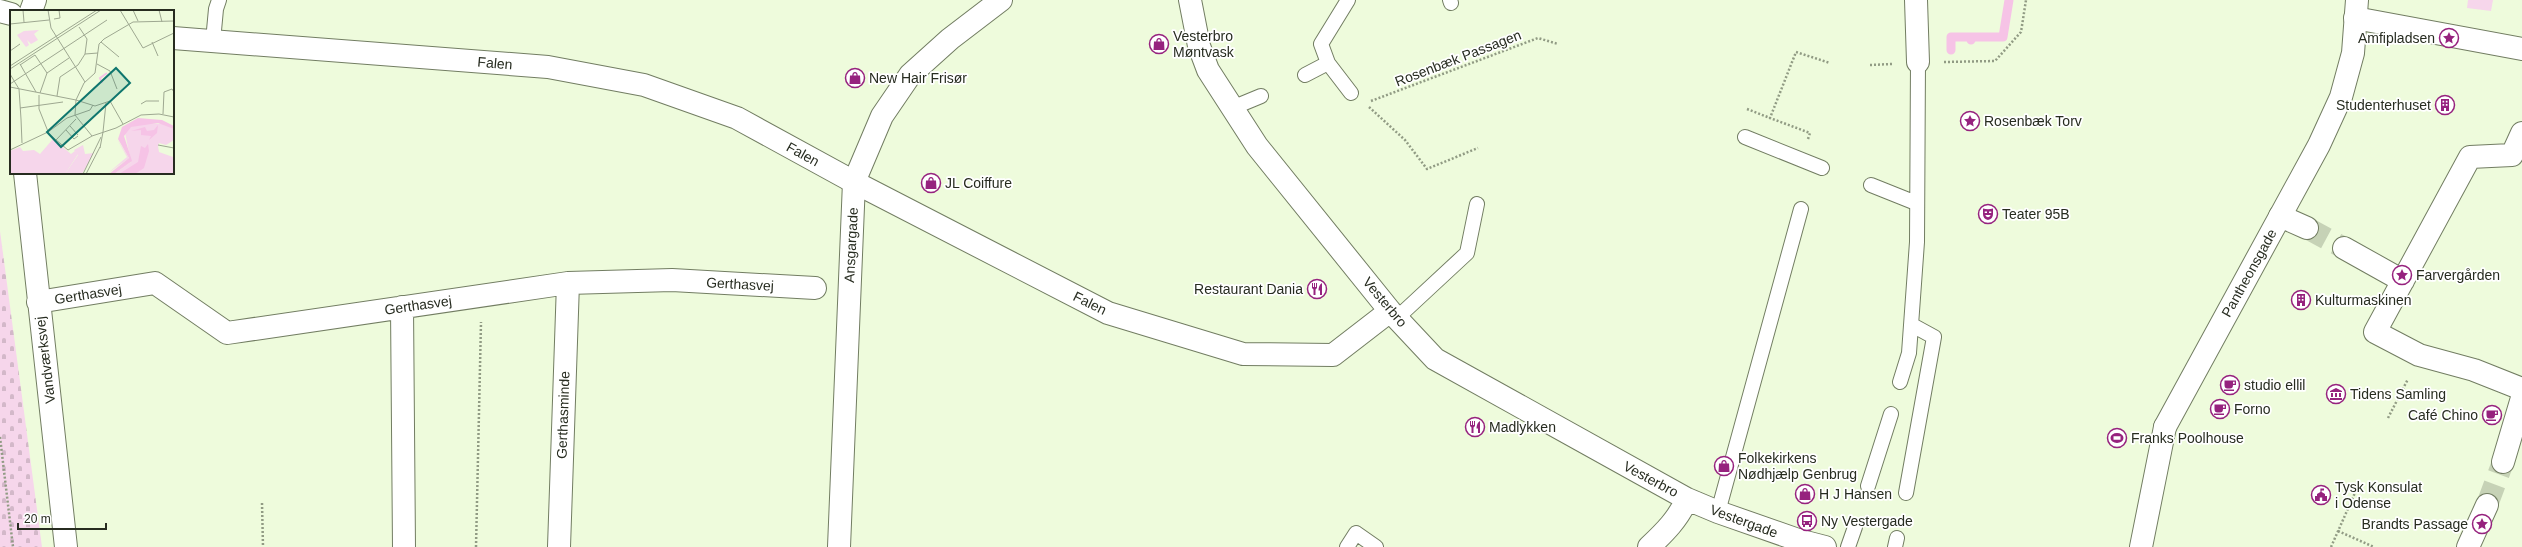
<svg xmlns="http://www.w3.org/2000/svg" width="2522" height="547" font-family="Arial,sans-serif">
<defs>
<pattern id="cemetery-stones" width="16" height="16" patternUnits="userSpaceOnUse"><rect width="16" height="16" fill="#f6d6eb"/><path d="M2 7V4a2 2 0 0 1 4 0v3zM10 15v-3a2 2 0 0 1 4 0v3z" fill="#d3b8c9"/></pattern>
</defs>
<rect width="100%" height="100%" fill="#eefbdc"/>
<!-- grass -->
<path fill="#f6d6eb" d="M 2468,0 L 2493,0 L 2491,11 L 2467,8 Z"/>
<!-- cemetery -->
<path fill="url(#cemetery-stones)" d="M 0,231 L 42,547 L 0,547 Z"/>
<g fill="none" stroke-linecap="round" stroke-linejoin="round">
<!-- stream -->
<path stroke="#f6c3e6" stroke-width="9" d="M 1971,40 L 1971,37 L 2003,37 L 2009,0
M 1951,50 L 1951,37 L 1971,37"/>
<!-- pedestrian-tunnel -->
<path stroke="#c6d2b6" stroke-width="22" stroke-dasharray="22 11" stroke-linecap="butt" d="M 2307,228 L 2344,248
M 2487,505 L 2503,462"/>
<!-- service casing -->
<g stroke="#727d62" stroke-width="16">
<path id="service" d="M 1348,0 L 1321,44 L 1328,63 L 1351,93
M 1450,0 L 1451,3
M 213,41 L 216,9 L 219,0
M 1305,75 L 1328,63
M 1232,108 L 1261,96
M 1745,137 L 1822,168
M 1871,185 L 1916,203
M 1397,318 L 1467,253 L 1477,204
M 1900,382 L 1909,353 L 1917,242 L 1918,62
M 1868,486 L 1891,414
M 1906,493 L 1934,337 L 1912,325
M 1718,512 L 1801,209
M 1347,547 L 1356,533 L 1376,547
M 1848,547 L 1855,527
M 1895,547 L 1897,538"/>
</g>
<!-- pedestrian casing -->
<g stroke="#727d62" stroke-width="24">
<path id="pedestrian" d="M 2355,18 L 2522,49
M 2522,133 L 2512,155 L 2470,157 L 2375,332 L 2419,355 L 2474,370 L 2522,389
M 2280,216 L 2307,228
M 2344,248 L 2403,281
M 2503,462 L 2522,398
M 1798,540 L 1825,547
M 2141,547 L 2165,427
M 2468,547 L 2487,505"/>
</g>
<!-- minor casing -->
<g stroke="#727d62" stroke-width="24">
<path id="minor" d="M 1190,0 L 1199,46 L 1208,70 L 1257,146 L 1390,311 L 1435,359 L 1687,499 L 1718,512 L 1798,540 L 1797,547
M 1916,0 L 1918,62
M 0,11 L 11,14
M 31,11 L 35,0
M 173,38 L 548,67 L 644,85 L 737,118 L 854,182 L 1108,313 L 1243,354 L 1333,355 L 1390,311
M 25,173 L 66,547
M 38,302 L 155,283 L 227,333 L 568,283 L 672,280 L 815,288
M 402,307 L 404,547
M 2165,427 L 2319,145 L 2341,97 L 2353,53 L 2357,0
M 559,547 L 568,283
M 1649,547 C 1665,532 1678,519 1687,499"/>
</g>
<!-- secondary casing -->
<g stroke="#727d62" stroke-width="24">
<path id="secondary" d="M 839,547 L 854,182 L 882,116 L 910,75 L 950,39 L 1001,0"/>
</g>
<!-- path -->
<path stroke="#919b84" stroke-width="2.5" stroke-dasharray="2 2" stroke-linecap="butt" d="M 1944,62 L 1995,61 L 2021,32 L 2026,0
M 1870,65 L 1892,64
M 1371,101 L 1538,38 L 1558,44
M 1369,107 L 1405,140 L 1427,169 L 1478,148
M 1747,109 L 1770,118
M 1808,139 L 1810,133 L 1770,118 L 1796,52 L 1830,63
M 2388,418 L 2408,379
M 0,437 L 13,547
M 262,503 L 263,547
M 2338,531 L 2374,547
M 476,547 L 481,322
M 2331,547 L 2358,486"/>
<!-- service -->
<use href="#service" stroke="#fff" stroke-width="14"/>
<!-- pedestrian -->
<use href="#pedestrian" stroke="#fff" stroke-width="22"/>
<!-- minor -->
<use href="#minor" stroke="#fff" stroke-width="22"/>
<!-- secondary -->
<use href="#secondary" stroke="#fff" stroke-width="22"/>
</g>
<!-- icons -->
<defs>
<g id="sight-ring" transform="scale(1)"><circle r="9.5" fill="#fff" stroke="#96227e" stroke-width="1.5"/><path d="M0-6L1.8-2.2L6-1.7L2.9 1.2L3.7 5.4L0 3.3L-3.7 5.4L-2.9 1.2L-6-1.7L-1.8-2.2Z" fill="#96227e"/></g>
<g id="shop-ring" transform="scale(1)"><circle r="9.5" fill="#fff" stroke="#96227e" stroke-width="1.5"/><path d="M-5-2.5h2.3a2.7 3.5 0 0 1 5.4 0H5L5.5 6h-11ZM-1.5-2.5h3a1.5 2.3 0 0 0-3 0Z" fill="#96227e"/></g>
<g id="building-ring" transform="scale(1)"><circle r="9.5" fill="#fff" stroke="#96227e" stroke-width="1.5"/><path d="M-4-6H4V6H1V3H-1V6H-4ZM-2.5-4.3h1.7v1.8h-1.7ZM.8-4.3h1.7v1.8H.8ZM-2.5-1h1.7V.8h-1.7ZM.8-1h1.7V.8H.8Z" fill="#96227e"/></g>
<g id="theatre-ring" transform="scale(1)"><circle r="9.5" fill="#fff" stroke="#96227e" stroke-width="1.5"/><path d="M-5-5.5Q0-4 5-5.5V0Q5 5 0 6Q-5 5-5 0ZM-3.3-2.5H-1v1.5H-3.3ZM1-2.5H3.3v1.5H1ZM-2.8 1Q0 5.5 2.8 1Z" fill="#96227e"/></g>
<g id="restaurant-ring" transform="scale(1)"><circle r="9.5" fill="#fff" stroke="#96227e" stroke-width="1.5"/><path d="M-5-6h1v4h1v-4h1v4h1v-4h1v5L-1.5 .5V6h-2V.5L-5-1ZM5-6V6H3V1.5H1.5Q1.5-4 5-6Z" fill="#96227e"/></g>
<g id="cafe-ring" transform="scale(1)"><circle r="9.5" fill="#fff" stroke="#96227e" stroke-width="1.5"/><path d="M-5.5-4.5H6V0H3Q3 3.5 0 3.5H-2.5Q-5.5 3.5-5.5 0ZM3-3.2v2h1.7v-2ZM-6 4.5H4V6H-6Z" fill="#96227e"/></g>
<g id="museum-ring" transform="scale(1)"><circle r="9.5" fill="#fff" stroke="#96227e" stroke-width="1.5"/><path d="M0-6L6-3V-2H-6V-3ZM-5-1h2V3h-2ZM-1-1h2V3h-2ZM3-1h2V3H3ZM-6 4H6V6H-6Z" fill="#96227e"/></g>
<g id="stadium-ring" transform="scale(1)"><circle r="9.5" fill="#fff" stroke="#96227e" stroke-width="1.5"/><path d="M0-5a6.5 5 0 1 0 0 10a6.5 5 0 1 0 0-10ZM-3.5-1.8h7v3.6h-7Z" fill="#96227e"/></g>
<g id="civic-ring" transform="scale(1)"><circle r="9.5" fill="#fff" stroke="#96227e" stroke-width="1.5"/><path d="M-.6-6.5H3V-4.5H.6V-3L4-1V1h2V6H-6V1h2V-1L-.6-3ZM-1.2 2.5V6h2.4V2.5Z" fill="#96227e"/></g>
<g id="bus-ring" transform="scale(1)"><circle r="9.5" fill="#fff" stroke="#96227e" stroke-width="1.5"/><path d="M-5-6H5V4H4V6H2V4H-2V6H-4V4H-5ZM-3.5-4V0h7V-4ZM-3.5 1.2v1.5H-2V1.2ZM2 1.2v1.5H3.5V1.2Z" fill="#96227e"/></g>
</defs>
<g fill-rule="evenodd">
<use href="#sight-ring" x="2449" y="38"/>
<use href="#shop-ring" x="1159" y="44"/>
<use href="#shop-ring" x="855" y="78"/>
<use href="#building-ring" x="2445" y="105"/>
<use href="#sight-ring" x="1970" y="121"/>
<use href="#shop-ring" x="931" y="183"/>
<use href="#theatre-ring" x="1988" y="214"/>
<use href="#sight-ring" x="2402" y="275"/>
<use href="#restaurant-ring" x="1317" y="289"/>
<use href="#building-ring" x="2301" y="300"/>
<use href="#cafe-ring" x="2230" y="385"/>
<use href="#museum-ring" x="2336" y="394"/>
<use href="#cafe-ring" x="2220" y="409"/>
<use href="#cafe-ring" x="2492" y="415"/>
<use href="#restaurant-ring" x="1475" y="427"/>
<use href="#stadium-ring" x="2117" y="438"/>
<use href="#shop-ring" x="1724" y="466"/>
<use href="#shop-ring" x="1805" y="494"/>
<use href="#civic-ring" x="2321" y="495"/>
<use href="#bus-ring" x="1807" y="521"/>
<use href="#sight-ring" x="2482" y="524"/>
</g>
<g text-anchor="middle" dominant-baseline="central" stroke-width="3.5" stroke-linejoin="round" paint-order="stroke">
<!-- poi labels -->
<g font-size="14" fill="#272c20" stroke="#fff" text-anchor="start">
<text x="1173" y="36">Vesterbro<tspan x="1173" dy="16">Møntvask</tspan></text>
<text x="2435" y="38" text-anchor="end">Amfipladsen</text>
<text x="869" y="78">New Hair Frisør</text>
<text x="2431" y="105" text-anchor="end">Studenterhuset</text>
<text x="1984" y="121">Rosenbæk Torv</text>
<text x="945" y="183">JL Coiffure</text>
<text x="2002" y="214">Teater 95B</text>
<text x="2416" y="275">Farvergården</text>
<text x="1303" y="289" text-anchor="end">Restaurant Dania</text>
<text x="2315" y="300">Kulturmaskinen</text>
<text x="2244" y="385">studio ellil</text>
<text x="2350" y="394">Tidens Samling</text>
<text x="2234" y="409">Forno</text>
<text x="2478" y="415" text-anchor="end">Café Chino</text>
<text x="1489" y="427">Madlykken</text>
<text x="2131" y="438">Franks Poolhouse</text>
<text x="1738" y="458">Folkekirkens<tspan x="1738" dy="16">Nødhjælp Genbrug</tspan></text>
<text x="2335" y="487">Tysk Konsulat<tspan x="2335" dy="16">i Odense</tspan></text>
<text x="1819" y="494">H J Hansen</text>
<text x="1821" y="521">Ny Vestergade</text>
<text x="2468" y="524" text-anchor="end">Brandts Passage</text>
</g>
<!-- street labels -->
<g font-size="14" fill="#272c20" stroke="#fff">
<text transform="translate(1458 58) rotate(-21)">Rosenbæk Passagen</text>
<text transform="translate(495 63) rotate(5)">Falen</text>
<text transform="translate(803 154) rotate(29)">Falen</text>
<text transform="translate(851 245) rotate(-87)">Ansgargade</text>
<text transform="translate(2249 273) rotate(-61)">Pantheonsgade</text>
<text transform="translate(740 284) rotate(3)">Gerthasvej</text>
<text transform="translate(88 294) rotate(-9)">Gerthasvej</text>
<text transform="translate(1385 302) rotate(50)">Vesterbro</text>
<text transform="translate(1090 303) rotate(26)">Falen</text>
<text transform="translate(418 305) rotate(-8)">Gerthasvej</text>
<text transform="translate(45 360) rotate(-97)">Vandværksvej</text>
<text transform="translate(563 415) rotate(-88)">Gerthasminde</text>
<text transform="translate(1651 479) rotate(28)">Vesterbro</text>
<text transform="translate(1744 521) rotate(20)">Vestergade</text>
</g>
</g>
<!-- overview -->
<g transform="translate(10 10)">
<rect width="164" height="164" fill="#eefbdc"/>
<path d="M 43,129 L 61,144 L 65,141 L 68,144 L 55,164 L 0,164 L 0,141 L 10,137 L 13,141 L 24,140 L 30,144 Z" fill="#f6d6eb"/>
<path d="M 29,20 L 24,24 L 28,30 L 21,34 L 17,30 L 19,35 L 16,37 L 7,25 L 14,21 ZM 135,113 L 154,114 L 164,119 L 164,130 L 156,135 L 149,133 L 148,136 L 149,142 L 163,147 L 164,163 L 104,164 L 121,152 L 115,123 L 120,117 ZM 107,129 L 119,148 L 97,164 L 117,147 ZM 73,135 L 75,144 L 84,143 L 72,164 L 55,164 L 68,145 L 64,140 Z" fill="#f6d6eb"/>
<path d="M 128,108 L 152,110 L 164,116 L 164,119 L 148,113 L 121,117 L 114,126 L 122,151 L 104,164 L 99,164 L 119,148 L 108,129 L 112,117 ZM 148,115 L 147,123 L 139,130 L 141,126 L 131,125 L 131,120 L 121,121 L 135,117 L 137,121 L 144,120 ZM 138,134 L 139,141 L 134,158 L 125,164 L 109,164 L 128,152 L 131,136 L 135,138 Z" fill="#f6c3e6"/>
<path fill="none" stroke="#f6c3e6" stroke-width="2" d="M 92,73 L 90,68 L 97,63"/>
<path fill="none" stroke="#9ea891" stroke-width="1" d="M 13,0 L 14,12M 38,0 L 41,18 L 75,72M 110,0 L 133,38 L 164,23M 123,0 L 128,11M 149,0 L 152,12M 44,9 L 50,8 L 49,0M 0,14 L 39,10M 91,32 L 109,47M 142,32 L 148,46M 0,41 L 10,34M 75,44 L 88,43M 10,54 L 26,82M 87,54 L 100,61 L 107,79M 10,55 L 25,45 L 37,63M 0,56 L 87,0M 0,59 L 91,0M 0,64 L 9,79 L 11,109M 0,74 L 97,10M 0,77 L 66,90 L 65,105 L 82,126M 30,83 L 37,63 L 59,48M 29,85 L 29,99 L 39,124 L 58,140 L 82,126M 47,86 L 50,67 L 68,55 L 75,44 L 77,29 L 69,17M 131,94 L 136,91 L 149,91M 10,98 L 53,92M 153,104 L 154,82 L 162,79 L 164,82M 11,109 L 12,133M 113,114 L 100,91 L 85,96 L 66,90 L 74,73 L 85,63 L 89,34 L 94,29 L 123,12 L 164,11M 60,116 L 68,125M 56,120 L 64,129 L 68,126M 93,122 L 96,93M 82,126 L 106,118 L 131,105 L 149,104 L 164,107M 46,130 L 66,109M 148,135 L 164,138M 90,138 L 93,122M 0,140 L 38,122 L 57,108 L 80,100 L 83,95M 73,164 L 91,127M 76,164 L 90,137"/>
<path fill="#0f766e" fill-opacity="0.15" stroke="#0f766e" stroke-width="2" d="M 106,58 L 120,73 L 51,137 L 37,122 Z"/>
<rect width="164" height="164" fill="none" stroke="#272c20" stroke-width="2"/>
</g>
<!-- scale -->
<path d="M18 523v6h88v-6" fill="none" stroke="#272c20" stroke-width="2"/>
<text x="24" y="523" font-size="12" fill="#272c20" stroke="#ffffff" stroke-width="3" paint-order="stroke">20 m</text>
</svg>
